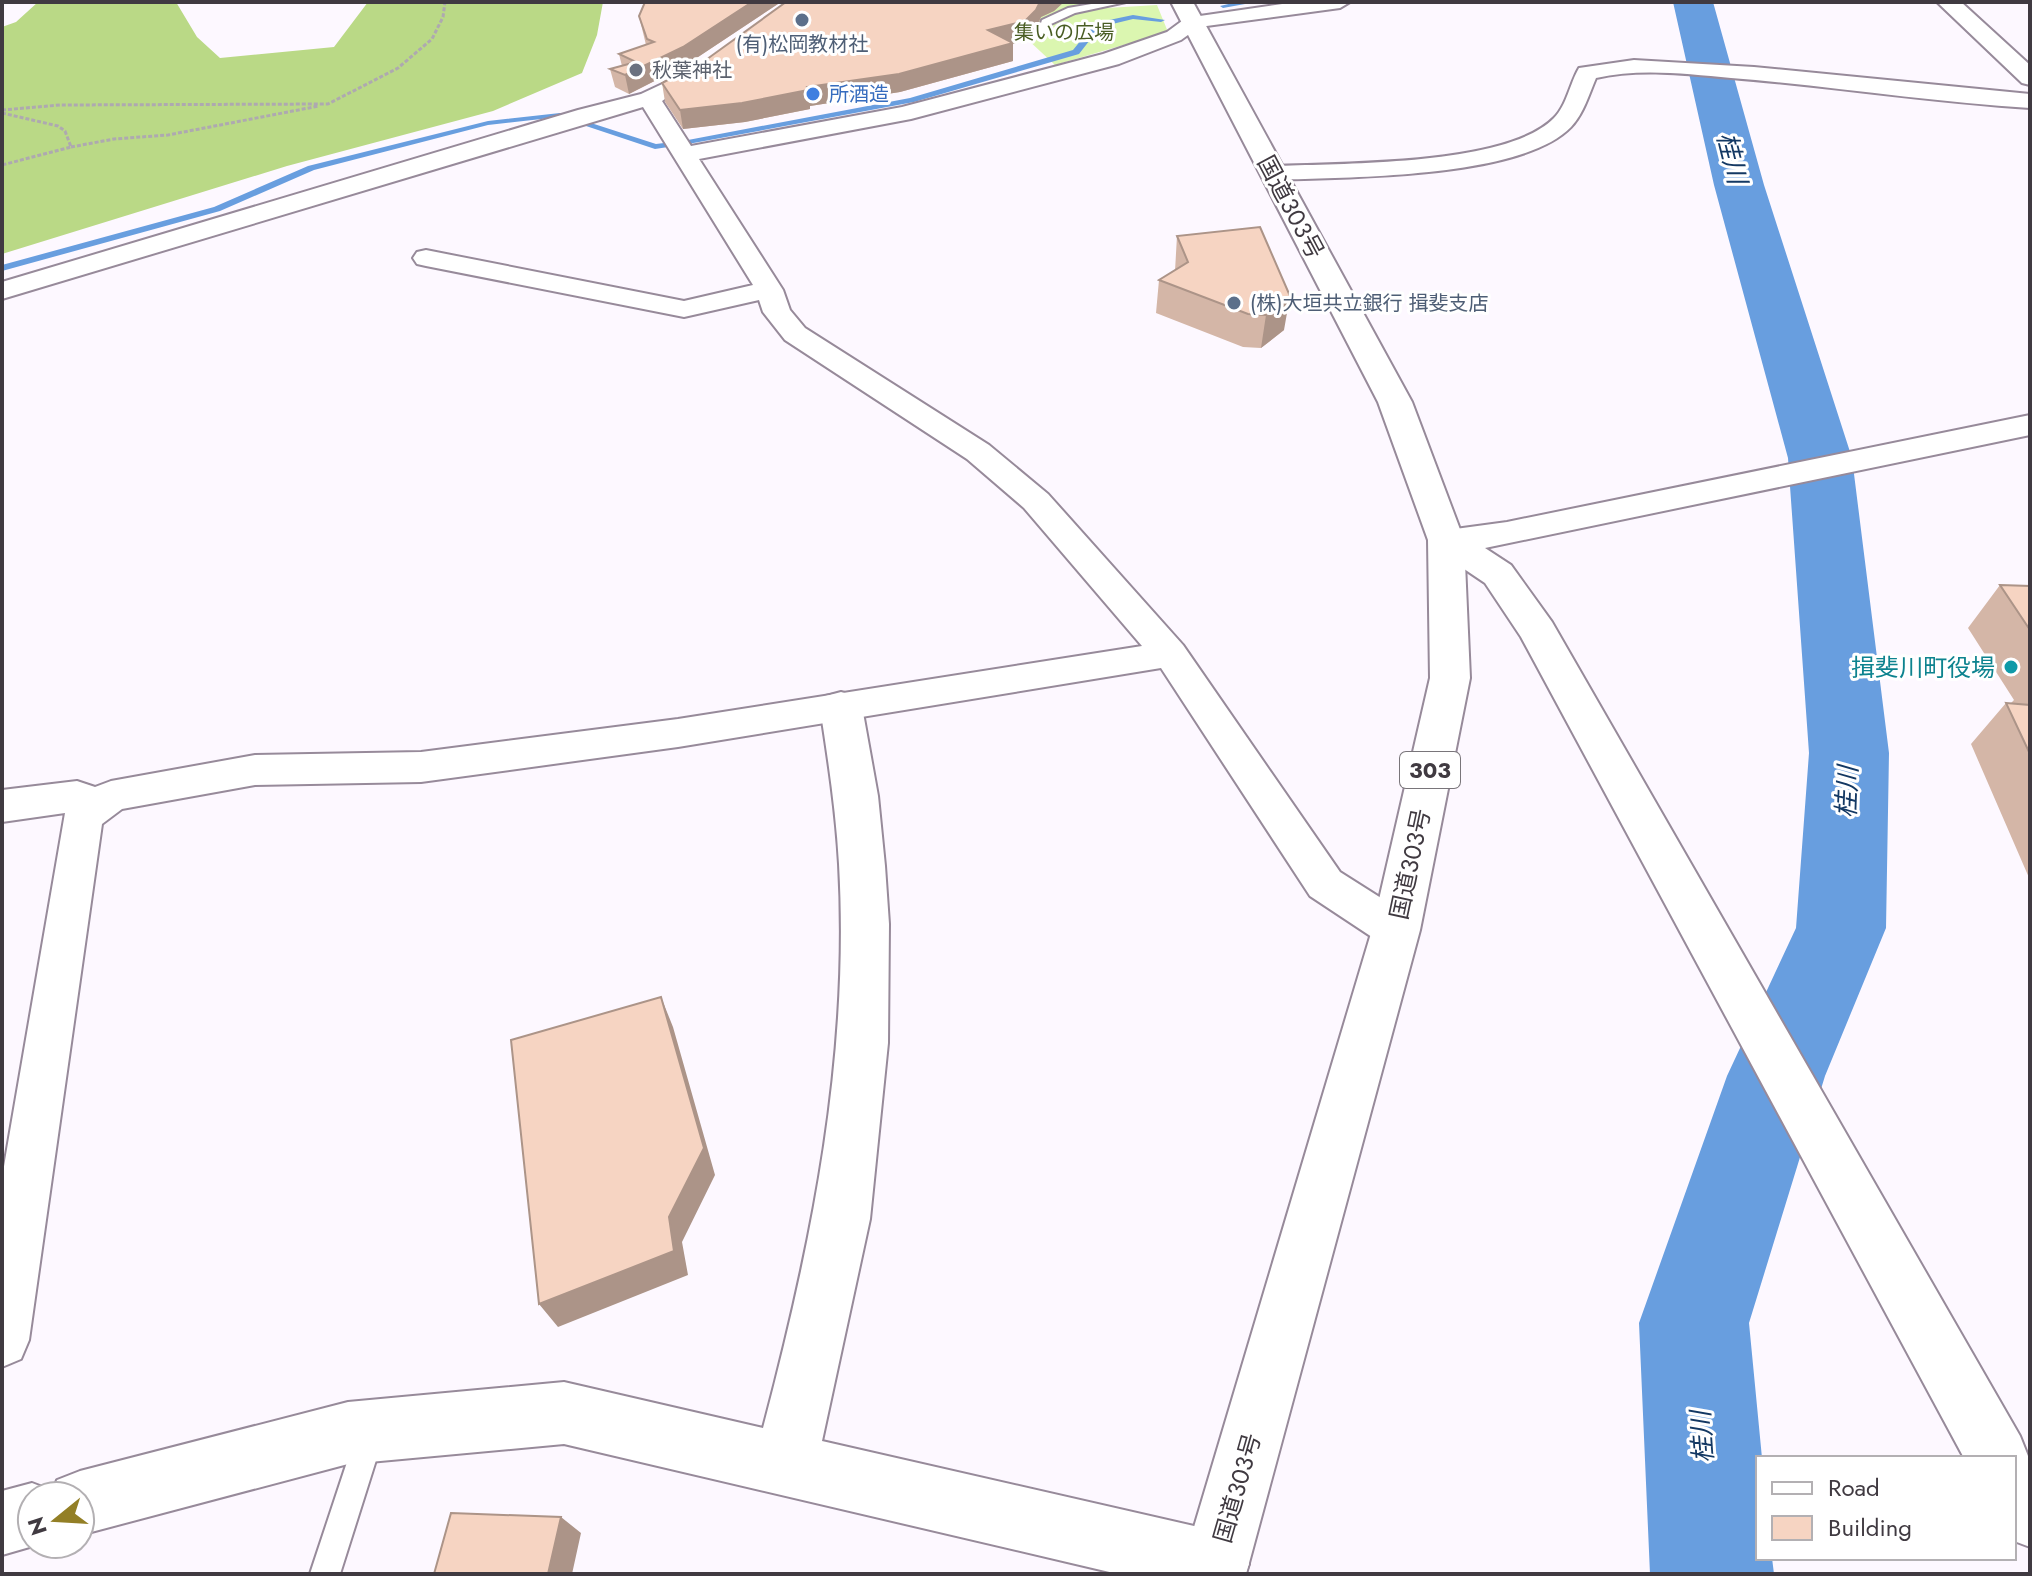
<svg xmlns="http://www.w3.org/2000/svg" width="2032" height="1576" font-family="Jost,'Noto Sans JP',sans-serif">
<rect width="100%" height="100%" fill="#fdf8ff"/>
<!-- green -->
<path fill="#dbf6b0" d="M 1016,2 L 1072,2 L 1107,8 L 1157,5 L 1168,32 L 1055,65 L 1000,14 Z"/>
<!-- forest -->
<path fill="#bad986" d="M 38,2 L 176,2 L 197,37 L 220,58 L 334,47 L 368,2 L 603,2 L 597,35 L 582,73 L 493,111 L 287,166 L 2,254 L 2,27 L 16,22 Z"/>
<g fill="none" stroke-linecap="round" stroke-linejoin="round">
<!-- stream -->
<path fill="#689edf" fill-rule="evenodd" d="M 1237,2 L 1256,2 L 1223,8 L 1220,6 Z
M 1133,15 L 1165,20 L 1161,22 L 1133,19 L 1100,27 L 1079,54 L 914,102 L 688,144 L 655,149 L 559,117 L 488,125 L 314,170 L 220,211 L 2,271 L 2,265 L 214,207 L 308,166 L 488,121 L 560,113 L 656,144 L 688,140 L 910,98 L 1073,50 L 1095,23 Z"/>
<!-- river -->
<path fill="#689edf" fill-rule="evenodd" d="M 1673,2 L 1713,2 L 1764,185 L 1852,458 L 1889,753 L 1886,928 L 1825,1076 L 1749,1323 L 1762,1458 L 1758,1458 L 1758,1558 L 1772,1558 L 1774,1574 L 1650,1574 L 1639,1323 L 1727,1076 L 1796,928 L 1809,753 L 1788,458 L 1714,185 Z"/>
<!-- lane casing -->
<g stroke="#978a9a" stroke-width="4">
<path id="lane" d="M 1103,2 L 1126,2 L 1075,13 L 1051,24 L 1047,34 L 1038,32 L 1042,20 L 1068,8 Z
M 369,1424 L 379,1428 L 383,1438 L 340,1574 L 310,1574 L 355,1438 L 359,1428 Z"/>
</g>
<!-- street casing -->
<g stroke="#978a9a" stroke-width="4">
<path id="street" d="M 1296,2 L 1350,2 L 1340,8 L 1199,27 L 1181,40 L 1119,64 L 911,119 L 699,159 L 783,290 L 790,310 L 805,328 L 989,445 L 1048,494 L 1183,645 L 1340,872 L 1411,917 L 1418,930 L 1411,943 L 1396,948 L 1381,943 L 1310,896 L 1161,668 L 678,747 L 421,782 L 255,785 L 122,809 L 102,824 L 29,1340 L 21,1359 L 2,1367 L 2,1178 L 65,813 L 2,822 L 2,790 L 77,781 L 95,787 L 111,781 L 255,755 L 421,752 L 678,719 L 1142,646 L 1024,508 L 967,459 L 785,340 L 763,312 L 759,300 L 684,317 L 426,266 L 417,264 L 413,258 L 417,252 L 426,250 L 684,301 L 753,285 L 643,107 L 2,299 L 2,282 L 578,110 L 641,94 L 673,79 L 684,86 L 662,101 L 691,146 L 902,107 L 1103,54 L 1167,32 L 1186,18 Z
M 1634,60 L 1754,67 L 2030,94 L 2030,108 C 1930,102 1831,86 1731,78 C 1686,74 1640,68 1596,78 C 1589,94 1584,113 1571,127 C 1521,179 1345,177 1274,180 L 1265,178 L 1262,173 L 1265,168 L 1274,166 C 1341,163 1507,166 1554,118 C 1567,105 1570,83 1579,68 Z"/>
</g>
<!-- secondary casing -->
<g stroke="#978a9a" stroke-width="4">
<path id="secondary" d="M 1937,2 L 1961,2 L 2030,65 L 2030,85 L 2022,83 Z
M 2030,415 L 2030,435 L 1485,548 L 1511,565 L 1552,622 L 2020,1436 L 2030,1461 L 2030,1547 L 2014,1541 L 2014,1458 L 1964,1458 L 1521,637 L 1485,583 L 1433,548 L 1428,540 L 1433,532 L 1507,522 Z
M 841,692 L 856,696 L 862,707 L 878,796 L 885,866 L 889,924 L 888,1043 L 870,1219 L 822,1441 L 1216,1531 L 1239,1541 L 1249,1564 L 1245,1574 L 1118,1574 L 564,1444 L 348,1464 L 80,1535 L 80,1496 L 32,1496 L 32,1544 L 40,1544 L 2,1555 L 2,1491 L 32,1483 L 53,1491 L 57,1480 L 80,1471 L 348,1402 L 564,1382 L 763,1428 C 812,1243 850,1057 839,864 C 836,811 828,759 820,707 L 826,696 Z"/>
</g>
<!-- highway casing -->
<g stroke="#978a9a" stroke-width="4">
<path id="highway" d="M 1171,2 L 1193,2 L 1412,402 L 1464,540 L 1470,678 L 1420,930 L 1246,1574 L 1180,1574 L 1372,930 L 1430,678 L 1428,540 L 1378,402 Z"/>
</g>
<!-- path -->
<path stroke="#aea9b0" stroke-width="3" stroke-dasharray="4 2" stroke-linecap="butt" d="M 2,110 L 60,105 L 328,104 L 398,68 L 432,39 L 443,17 L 445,2
M 2,113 L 58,126 L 65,131 L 71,147 L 2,165
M 71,147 L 114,139 L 168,135 L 319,106"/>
<!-- lane -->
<use href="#lane" fill="#fff" fill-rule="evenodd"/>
<!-- street -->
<use href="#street" fill="#fff" fill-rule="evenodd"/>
<!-- secondary -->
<use href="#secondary" fill="#fff" fill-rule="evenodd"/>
<!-- highway -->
<use href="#highway" fill="#fff" fill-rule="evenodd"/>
</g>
<!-- wall -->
<path fill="#d4b6a7" d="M 645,2 L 781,2 L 686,65 L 629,94 L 615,87 L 610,69 L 622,66 L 619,54 L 646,45 L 639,16 Z
M 786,2 L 1064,2 L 1054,11 L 1041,17 L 1036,28 L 1025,39 L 1011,42 L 1013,61 L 900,92 L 810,106 L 810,109 L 745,122 L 683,129 L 665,102 L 662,83 L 703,62 Z
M 1177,236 L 1284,330 L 1261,348 L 1243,347 L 1156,313 L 1159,280 L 1175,271 Z
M 2000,585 L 2030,586 L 2030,880 L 1971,744 L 2006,703 L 2011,703 L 2014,700 L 1968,628 Z"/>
<!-- shaded-wall -->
<path fill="#ac9488" d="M 752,2 L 781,2 L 686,65 L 629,94 L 625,75 Z
M 1040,2 L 1064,2 L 1054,11 L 1041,17 L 1036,28 L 1025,39 L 988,48 L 988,30 Z
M 1013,43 L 1013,61 L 900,92 L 810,106 L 810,109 L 745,122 L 683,129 L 680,110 L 807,87 Z
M 1290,296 L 1284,330 L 1261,348 L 1266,315 Z
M 661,997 L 673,1027 L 715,1175 L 682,1242 L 688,1275 L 558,1327 L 539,1304 L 669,1217 Z
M 561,1517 L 581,1533 L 572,1574 L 548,1574 Z"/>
<!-- building -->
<path fill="#f6d4c2" stroke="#ac9488" stroke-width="2" d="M 645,2 L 752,2 L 683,47 L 625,75 L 610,69 L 636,62 L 619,54 L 654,42 L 647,39 L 639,16 Z
M 786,2 L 1040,2 L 1036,10 L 1025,21 L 988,30 L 1013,43 L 899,74 L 807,87 L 808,90 L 742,103 L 680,110 L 662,83 L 703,62 Z
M 1260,227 L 1290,296 L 1266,315 L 1248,314 L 1159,280 L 1188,262 L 1177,236 Z
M 2000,585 L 2030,586 L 2030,630 Z
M 2006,703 L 2030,705 L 2030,754 Z
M 661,997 L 704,1148 L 669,1217 L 674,1251 L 539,1304 L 511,1040 Z
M 451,1513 L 561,1517 L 548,1574 L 434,1574 Z"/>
<!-- markers -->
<g fill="#5c6f8a" stroke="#fff" stroke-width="3">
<circle cx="802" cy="20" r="8"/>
<circle cx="1234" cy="303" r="8"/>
</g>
<circle fill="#6b7280" stroke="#fff" stroke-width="3" cx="636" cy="70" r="8"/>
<circle fill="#3f7fe0" stroke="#fff" stroke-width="3" cx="813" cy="94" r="8"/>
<circle fill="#0f9aa8" stroke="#fff" stroke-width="3" cx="2011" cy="667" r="8"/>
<g text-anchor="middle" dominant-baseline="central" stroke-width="6" stroke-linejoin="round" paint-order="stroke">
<!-- far-park labels -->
<g font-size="20" fill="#495d23" stroke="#fff">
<text x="1064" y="32">集いの広場</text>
</g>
<!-- far-service labels -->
<g font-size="20" fill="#4e5e75" stroke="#fff">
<text x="802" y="44">(有)松岡教材社</text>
<text x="1250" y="303" text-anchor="start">(株)大垣共立銀行 揖斐支店</text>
</g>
<!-- far-worship labels -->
<g font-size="20" fill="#5b616d" stroke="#fff" text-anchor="start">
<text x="652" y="70">秋葉神社</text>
</g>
<!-- far-shop labels -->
<g font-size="20" fill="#366cbe" stroke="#fff" text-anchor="start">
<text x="829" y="94">所酒造</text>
</g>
<!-- shield labels -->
<rect fill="#fff" stroke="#79757a" stroke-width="2" x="1400" y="752" width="60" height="36" rx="6"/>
<g font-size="22" font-weight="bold" fill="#403a41">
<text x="1430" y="770">303</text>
</g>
<!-- street labels -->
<g font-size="24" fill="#403a41" stroke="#fff">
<text transform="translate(1291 207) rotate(62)">国道303号</text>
<text transform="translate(1410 864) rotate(-78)">国道303号</text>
<text transform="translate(1237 1488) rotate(-74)">国道303号</text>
</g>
<!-- culture labels -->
<g font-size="24" fill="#0d838f" stroke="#fff" text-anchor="end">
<text x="1995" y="667">揖斐川町役場</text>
</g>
<!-- water labels -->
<g font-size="26" font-style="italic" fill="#133863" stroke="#fff">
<text transform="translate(1732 158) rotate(76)">桂川</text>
<text transform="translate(1847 792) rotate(-88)">桂川</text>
<text transform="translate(1702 1437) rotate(-94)">桂川</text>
</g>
</g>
<!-- border -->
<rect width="2032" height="1576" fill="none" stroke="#403a41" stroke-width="8"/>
<!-- legend -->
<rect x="1756" y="1456" width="260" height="104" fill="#ffffff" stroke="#b3b0b3" stroke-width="2"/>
<rect x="1772" y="1482" width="40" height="12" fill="#ffffff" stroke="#b3b0b3" stroke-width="2"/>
<text x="1828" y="1496" font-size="24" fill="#403a41">Road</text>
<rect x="1772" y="1516" width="40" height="24" fill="#f6d4c2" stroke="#b3b0b3" stroke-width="2"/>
<text x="1828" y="1536" font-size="24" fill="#403a41">Building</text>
<!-- north arrow -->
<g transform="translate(56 1520) rotate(252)"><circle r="38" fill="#ffffff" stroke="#b3b0b3" stroke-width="2"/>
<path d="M0-6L14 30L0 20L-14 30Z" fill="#937f26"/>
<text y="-12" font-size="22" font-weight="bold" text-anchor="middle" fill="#403a41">N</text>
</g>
</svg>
